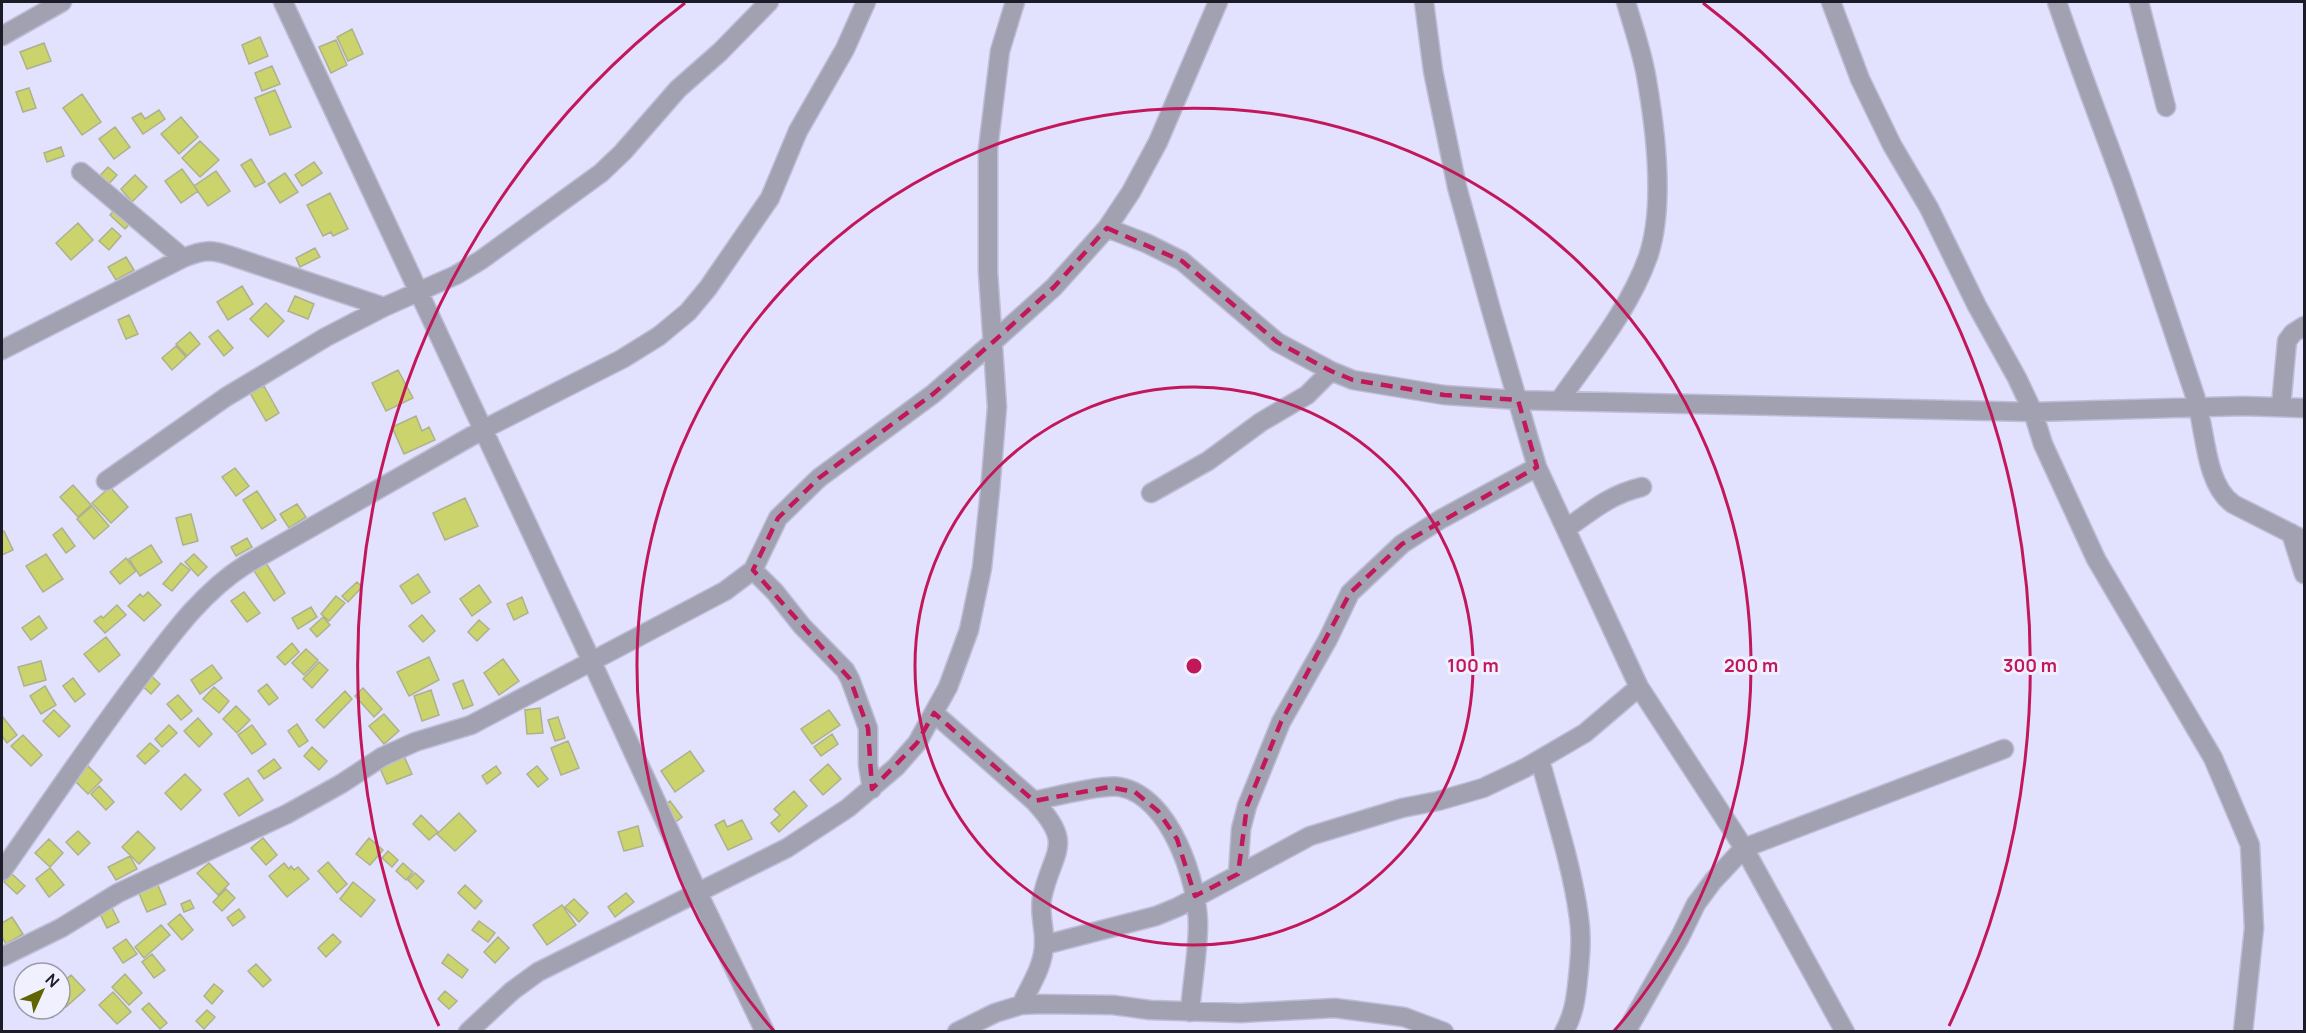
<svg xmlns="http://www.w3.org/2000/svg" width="2306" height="1033" font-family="Manrope,sans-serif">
<rect width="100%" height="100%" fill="#e2e1fe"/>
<!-- building -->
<path fill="#cad36c" stroke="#adb18d" stroke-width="1.5" d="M 352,29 L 363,54 L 348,61 L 337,37 Z
M 260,37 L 268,56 L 249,64 L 242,45 Z
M 336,40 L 347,65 L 331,73 L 319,47 Z
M 44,43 L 51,61 L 27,69 L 20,52 Z
M 272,66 L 280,84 L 262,91 L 255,73 Z
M 29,88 L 36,108 L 23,112 L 16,92 Z
M 275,90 L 291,127 L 270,135 L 255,98 Z
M 82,94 L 101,122 L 82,135 L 63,108 Z
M 159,110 L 165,119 L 143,134 L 132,118 L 141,113 L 145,119 Z
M 181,117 L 198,137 L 179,154 L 161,134 Z
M 115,127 L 130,147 L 114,159 L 99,139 Z
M 200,141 L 219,160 L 200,177 L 182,158 Z
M 61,147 L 64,156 L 47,162 L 44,153 Z
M 251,159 L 265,182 L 255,187 L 241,165 Z
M 314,162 L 322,173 L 302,186 L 295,175 Z
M 108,167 L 117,175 L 104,189 L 95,181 Z
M 182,169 L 198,191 L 181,203 L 165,181 Z
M 216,171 L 230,191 L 208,206 L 194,186 Z
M 285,173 L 298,192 L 280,203 L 268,184 Z
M 135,175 L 147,187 L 132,202 L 121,189 Z
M 330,193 L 348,229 L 333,236 L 331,232 L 323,236 L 307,205 Z
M 119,205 L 134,219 L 125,229 L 110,215 Z
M 78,223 L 93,240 L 71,260 L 56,243 Z
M 112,228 L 121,236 L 109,250 L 99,241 Z
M 315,248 L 320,257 L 300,267 L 296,258 Z
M 126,257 L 134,270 L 116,280 L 108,267 Z
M 242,286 L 253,304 L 228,320 L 217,302 Z
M 295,296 L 314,304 L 308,319 L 288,311 Z
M 266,303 L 284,321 L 268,337 L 250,319 Z
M 129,315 L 138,334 L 126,339 L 118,320 Z
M 218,330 L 233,348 L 224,356 L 209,337 Z
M 190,332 L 200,344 L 187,356 L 176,344 Z
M 176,346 L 186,357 L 172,370 L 162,358 Z
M 398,370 L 413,398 L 386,411 L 372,383 Z
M 264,386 L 279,413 L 266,421 L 250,393 Z
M 416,416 L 422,431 L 429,427 L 435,440 L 404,454 L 392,427 Z
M 235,468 L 249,486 L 236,496 L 222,477 Z
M 73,485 L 91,505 L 78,517 L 60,497 Z
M 110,487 L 128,507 L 111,523 L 92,503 Z
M 257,491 L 276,520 L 262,529 L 243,500 Z
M 465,498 L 478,526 L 445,540 L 433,513 Z
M 297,504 L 306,517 L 289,528 L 280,514 Z
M 92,506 L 109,526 L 94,539 L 77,519 Z
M 191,514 L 198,541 L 183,545 L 176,518 Z
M 62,528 L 75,546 L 66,553 L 53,535 Z
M 4,531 L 13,550 L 2,555 L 2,533 Z
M 247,538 L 252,547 L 236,556 L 231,547 Z
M 151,545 L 162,562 L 140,576 L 129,559 Z
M 46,554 L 63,579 L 43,592 L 26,566 Z
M 194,554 L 207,567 L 198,576 L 185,562 Z
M 126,558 L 136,571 L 120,584 L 110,572 Z
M 264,560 L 285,593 L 274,601 L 252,568 Z
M 181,563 L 190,570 L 172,591 L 163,584 Z
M 418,574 L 430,592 L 412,604 L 400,586 Z
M 357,582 L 362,587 L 348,602 L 342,596 Z
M 479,585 L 491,602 L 472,616 L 460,599 Z
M 148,592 L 161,605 L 144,621 L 128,606 L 140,594 L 143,597 Z
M 244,592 L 260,613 L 247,622 L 231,601 Z
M 336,596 L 345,603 L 329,621 L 321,614 Z
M 522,597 L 528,613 L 514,620 L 507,604 Z
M 117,605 L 126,615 L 105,633 L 94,621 L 101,616 L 103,618 Z
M 311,607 L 317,617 L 298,629 L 292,618 Z
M 422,615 L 435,631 L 423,642 L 409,626 Z
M 39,616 L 47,628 L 31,640 L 22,628 Z
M 323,617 L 330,625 L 317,637 L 310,629 Z
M 479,620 L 489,629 L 477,641 L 468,632 Z
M 106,637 L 120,655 L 99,672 L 84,654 Z
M 292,643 L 299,652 L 285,665 L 277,657 Z
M 306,649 L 318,660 L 304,675 L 292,663 Z
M 429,657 L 439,680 L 409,696 L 397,672 Z
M 503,659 L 519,681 L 499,695 L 484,673 Z
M 41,661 L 46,680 L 24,686 L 18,667 Z
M 319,662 L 328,670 L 312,688 L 303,679 Z
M 212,665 L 222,678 L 200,694 L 191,680 Z
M 147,672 L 160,684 L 151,694 L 138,682 Z
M 73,678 L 85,694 L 75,702 L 63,686 Z
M 463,680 L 473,705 L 463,709 L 453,684 Z
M 267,684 L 278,698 L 269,705 L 258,691 Z
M 45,686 L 56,705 L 41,714 L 30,696 Z
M 214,687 L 229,701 L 219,713 L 203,699 Z
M 363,688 L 382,709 L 374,717 L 355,696 Z
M 431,690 L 439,715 L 422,721 L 414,696 Z
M 345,691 L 352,699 L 324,728 L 316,720 Z
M 178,695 L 192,711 L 181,720 L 167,704 Z
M 236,706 L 250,720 L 237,733 L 223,719 Z
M 540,708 L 543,733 L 527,734 L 525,710 Z
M 54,710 L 70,726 L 59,737 L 43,721 Z
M 829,710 L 840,725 L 812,744 L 801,729 Z
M 384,714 L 399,731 L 384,744 L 369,726 Z
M 2,716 L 17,735 L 7,743 L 2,736 Z
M 558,717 L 565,738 L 555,741 L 548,720 Z
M 198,718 L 212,734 L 199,747 L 184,731 Z
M 297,724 L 308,741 L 299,747 L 288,731 Z
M 169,725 L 177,733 L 162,747 L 155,739 Z
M 252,725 L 266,744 L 252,754 L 238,735 Z
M 832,734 L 838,744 L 821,756 L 814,747 Z
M 23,735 L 42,755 L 31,766 L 11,746 Z
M 568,741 L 579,768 L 561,775 L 551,748 Z
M 150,743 L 159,751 L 145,764 L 137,756 Z
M 312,747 L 327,761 L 319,770 L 304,756 Z
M 690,751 L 704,771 L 675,792 L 661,771 Z
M 403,754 L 412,774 L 387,784 L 378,764 Z
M 274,759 L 281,768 L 264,779 L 258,771 Z
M 84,762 L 102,780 L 88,794 L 70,776 Z
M 828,764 L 841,779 L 823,795 L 810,780 Z
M 496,766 L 501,773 L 487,784 L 482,776 Z
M 537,766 L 548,779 L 538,787 L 527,774 Z
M 185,774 L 201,790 L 181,810 L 165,793 Z
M 248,778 L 263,800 L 239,816 L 224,794 Z
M 99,786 L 114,802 L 106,810 L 91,794 Z
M 794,791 L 807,806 L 779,832 L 771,823 L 780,815 L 774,809 Z
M 670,801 L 682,817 L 673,824 L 661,808 Z
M 459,813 L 476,831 L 455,851 L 437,834 Z
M 421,815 L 438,832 L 429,840 L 413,824 Z
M 724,820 L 727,827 L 742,820 L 752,839 L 728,850 L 715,825 Z
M 638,826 L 643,846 L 624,851 L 618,832 Z
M 78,831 L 90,843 L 78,855 L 66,842 Z
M 138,831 L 155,848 L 139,864 L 122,847 Z
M 263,838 L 277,855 L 266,865 L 251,848 Z
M 369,838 L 383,850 L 370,865 L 356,854 Z
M 49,839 L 63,853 L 50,867 L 35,853 Z
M 388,851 L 398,860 L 392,867 L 382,858 Z
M 130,856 L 137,869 L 116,880 L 108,867 Z
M 328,862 L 347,884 L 337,893 L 318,871 Z
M 209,863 L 229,884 L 218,895 L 197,873 Z
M 284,863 L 289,869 L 291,866 L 294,870 L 298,867 L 309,879 L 287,897 L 269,876 Z
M 403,863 L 413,872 L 406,880 L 396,871 Z
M 50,868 L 64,885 L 49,897 L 36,879 Z
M 415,873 L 424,881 L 417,889 L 408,880 Z
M 12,874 L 25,886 L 17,894 L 4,882 Z
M 353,882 L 375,900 L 361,917 L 340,899 Z
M 157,883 L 166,904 L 147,912 L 138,891 Z
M 465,885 L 482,901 L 475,909 L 458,893 Z
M 226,889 L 235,898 L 222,911 L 213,902 Z
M 626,893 L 634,902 L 615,917 L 608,907 Z
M 574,899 L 588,913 L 579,922 L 565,907 Z
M 190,900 L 194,908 L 184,912 L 181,904 Z
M 562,905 L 576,925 L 547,945 L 533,925 Z
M 111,906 L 119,922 L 107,928 L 99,912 Z
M 239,909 L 245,917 L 233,926 L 227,918 Z
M 180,914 L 193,930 L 182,940 L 168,924 Z
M 12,917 L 23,934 L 6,944 L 2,937 L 2,923 Z
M 479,921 L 495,933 L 488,942 L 472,930 Z
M 161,925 L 170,935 L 144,958 L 135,947 Z
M 333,934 L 341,942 L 326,957 L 318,948 Z
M 498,937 L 509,948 L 495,963 L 484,952 Z
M 126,939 L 137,954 L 123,963 L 113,948 Z
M 152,954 L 165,970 L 154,978 L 142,962 Z
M 448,954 L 468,970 L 462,978 L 442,963 Z
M 256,964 L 271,980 L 263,987 L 248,971 Z
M 125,974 L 142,993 L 129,1005 L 112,987 Z
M 71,975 L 85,990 L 66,1007 L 60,1000 L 60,985 Z
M 214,984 L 223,991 L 212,1004 L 204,996 Z
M 445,991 L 457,1001 L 449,1009 L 438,999 Z
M 113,992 L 131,1012 L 117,1024 L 99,1005 Z
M 149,1003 L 167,1023 L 160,1029 L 142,1009 Z
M 207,1010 L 215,1017 L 204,1029 L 196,1021 Z"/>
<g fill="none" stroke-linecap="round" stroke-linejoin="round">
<!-- street casing -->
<g stroke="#bebdd7" stroke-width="21">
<path id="street" d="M 283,2 L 591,660 L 698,893 L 765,1032
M 1424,2 L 1433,71 L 1457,187 L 1492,313 L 1537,467 L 1639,687 L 1744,848 L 1845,1032
M 1831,2 L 1860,79 L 1892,145 L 1929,208 L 1977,306 L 2017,378 L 2033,412 L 2043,444 L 2096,559 L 2213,758 L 2250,845 L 2254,928 L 2243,1032
M 2057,2 C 2077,62 2100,121 2122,181 C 2147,252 2171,324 2195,396 C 2206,429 2204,483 2233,504 L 2304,540
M 2139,2 L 2166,107
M 2,36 L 62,2
M 81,172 L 183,258
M 1107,228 L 1146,243 L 1182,261 L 1277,342 L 1331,371 L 1353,380 L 1444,395 L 1518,400 L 2033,412 L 2243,406 L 2304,408
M 2,350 L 183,258 C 203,250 210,249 231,256 L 384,307
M 1559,401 C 1591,355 1629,310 1648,257 C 1665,207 1656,133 1647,81 C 1643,54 1633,27 1626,2
M 2281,406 L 2287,341 L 2293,333 L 2304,326
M 106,481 L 226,397 L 326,337 L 384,307 L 456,275 L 481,260 L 601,173 L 623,152 L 678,89 L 720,52 L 769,2
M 1151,493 L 1208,461 L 1261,422 L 1307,395 L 1331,371
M 1566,529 C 1591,511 1611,494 1642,487
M 2291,533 L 2304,574
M 753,570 L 775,592 L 802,626 L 845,670 L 850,679 L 868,728 L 868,765 L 872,789
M 934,713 L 1034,801 C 1076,846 1052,850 1042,898 C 1039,913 1045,929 1044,944 C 1044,965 1030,986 1021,1005
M 1540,760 C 1554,812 1572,865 1579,918 C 1582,938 1580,958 1578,978 C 1576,998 1574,1014 1564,1032
M 1034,801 C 1053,797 1103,784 1120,787 C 1170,796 1198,881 1198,925 C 1198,952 1192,984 1190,1012
M 2,871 C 47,807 91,741 139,678 C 170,637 201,593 245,565 L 484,429 L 622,359 L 659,336 L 688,312 L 708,288 L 770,198 L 798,131 L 845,49 L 866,2
M 1238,874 L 1241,829 L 1247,806 L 1281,722 L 1328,639 L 1350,593 L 1402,544 L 1441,519 L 1537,467
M 1044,945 L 1156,916 L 1178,907 L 1310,836 L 1402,808 L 1438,801 L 1483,788 L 1525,768 L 1585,733 L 1639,687
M 2,957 L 61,928 L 118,893 L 287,814 L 341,784 L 382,757 L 415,742 L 471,725 L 725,591 L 753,570 L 778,518 L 819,478 L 933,394 L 993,342 L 1054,287 L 1107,228 L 1131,192 L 1158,142 L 1218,2
M 468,1032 L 512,991 L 538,972 L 787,848 L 848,808 L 896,767 L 917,743 L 948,687 L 969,630 L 982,568 L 990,491 L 997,407 L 988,272 L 988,149 L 1000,51 L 1015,2
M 957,1032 L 995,1013 L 1021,1005 L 1040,1004 L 1113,1005 L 1150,1010 L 1241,1013 L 1335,1008 L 1404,1017 L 1444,1032
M 1626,1032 L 1680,937 L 1696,904 L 1713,881 L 1744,848 L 2004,749"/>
</g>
<!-- street -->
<use href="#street" stroke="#a2a1b1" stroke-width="18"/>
</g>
<!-- marked area -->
<path fill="none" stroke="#c2185b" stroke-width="4.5" stroke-dasharray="12 8" stroke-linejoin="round" d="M 1107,228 L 1182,261 L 1277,342 L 1331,371 L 1353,380 L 1444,395 L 1518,400 L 1537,467 L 1402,544 L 1350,593 L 1281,722 L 1247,806 L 1238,874 L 1195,896 L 1177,839 L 1158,811 L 1135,792 L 1109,787 L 1034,801 L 934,713 L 917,743 L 872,789 L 868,728 L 850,679 L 753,570 L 778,518 L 819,478 L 933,394 L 993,342 L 1054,287 Z"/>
<!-- distance rings -->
<g fill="none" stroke="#c2185b" stroke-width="3">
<circle cx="1194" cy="666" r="279"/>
<path d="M774 1031A557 557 0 1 1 1614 1031"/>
<path d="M439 1026A836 836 0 0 1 685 3M1703 3A836 836 0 0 1 1949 1026"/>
</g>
<circle cx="1194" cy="666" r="9" fill="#c2185b" stroke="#f1f0ff" stroke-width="3"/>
<g font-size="18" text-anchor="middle" font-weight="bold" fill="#c2185b" stroke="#f1f0ff" stroke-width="6" stroke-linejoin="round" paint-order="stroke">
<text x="1473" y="672">100 m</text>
<text x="1751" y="672">200 m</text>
<text x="2030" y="672">300 m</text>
</g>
<!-- border -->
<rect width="2306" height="1033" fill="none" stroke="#1c1b28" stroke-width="6"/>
<!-- north arrow -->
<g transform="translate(42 991) rotate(45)"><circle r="28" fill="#f1f0ff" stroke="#9c9ba9" stroke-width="1.5"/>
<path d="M0-4.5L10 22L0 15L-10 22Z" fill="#606502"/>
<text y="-9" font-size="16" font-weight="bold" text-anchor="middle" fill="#1c1b28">N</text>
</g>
</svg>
